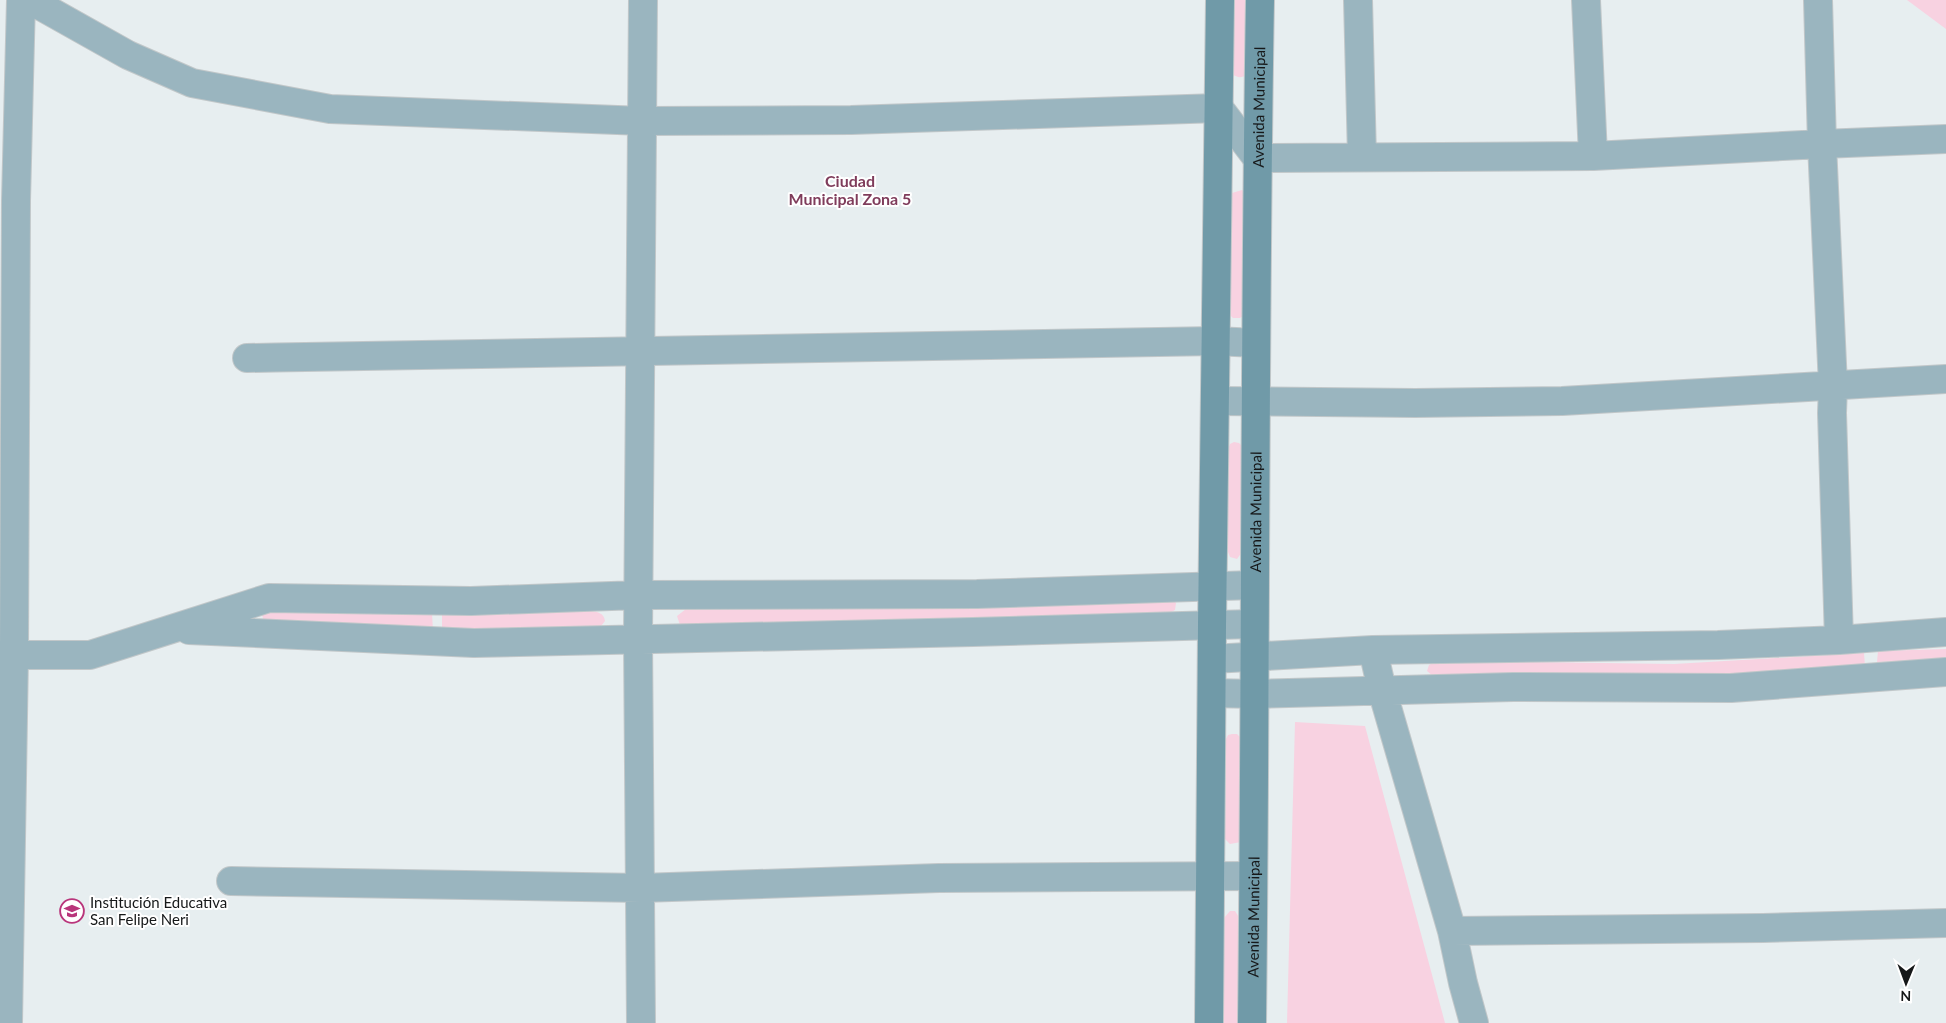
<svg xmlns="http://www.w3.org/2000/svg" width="1946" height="1023" font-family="Lato,sans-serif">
<rect width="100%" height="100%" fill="#e7eef0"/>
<!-- green -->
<path fill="#f8d2e1" d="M 1232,0 L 1249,0 L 1247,75 C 1241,78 1238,78 1232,74 Z
M 1907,0 L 1946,0 L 1946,29 Z
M 1242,190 L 1246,194 L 1243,316 L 1240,318 L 1233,318 L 1230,315 L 1229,310 L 1229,198 L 1232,193 Z
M 1234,442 L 1239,443 L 1242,446 L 1242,552 L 1237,559 L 1230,557 L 1228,552 L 1228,450 L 1230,444 Z
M 1171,598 L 1176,603 L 1175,610 L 1165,615 L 680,625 L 677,616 L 686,609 L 949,607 Z
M 264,611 L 432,613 L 433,631 L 264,622 L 262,615 Z
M 591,611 C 598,612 604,613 605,621 L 601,626 L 442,630 L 442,613 L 524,613 Z
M 1946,649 L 1946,659 L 1877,662 L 1878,651 Z
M 1864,653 L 1865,666 L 1674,677 L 1433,676 L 1427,671 L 1429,665 L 1433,663 L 1532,662 L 1674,664 Z
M 1295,722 L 1365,726 L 1445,1023 L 1287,1023 Z
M 1232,734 L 1237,734 L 1242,739 L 1241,842 L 1230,844 L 1225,839 L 1226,739 L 1228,735 Z
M 1230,911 L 1235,911 L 1240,919 L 1239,1023 L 1223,1023 L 1224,918 Z"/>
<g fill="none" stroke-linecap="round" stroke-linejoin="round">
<!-- street casing -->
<g stroke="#c1c7c9" stroke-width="30">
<path id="street" d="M 30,0 L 128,55 L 192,83 L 330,109 L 643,121 L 851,120 L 1219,108 L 1257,158 L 1593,156 L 1822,144 L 1946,139
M 1358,0 L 1362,157
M 1586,0 L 1593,156
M 1818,0 L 1822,144 L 1833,386 L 1832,413 L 1839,640
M 247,358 C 570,353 893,346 1215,341 L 1256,343
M 1216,401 L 1415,403 L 1562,401 L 1946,379
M 189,630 L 474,643 L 973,632 L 1253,624
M 1373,650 L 1382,690 L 1452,931 L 1463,983 L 1474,1023
M 0,655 L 90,655 L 269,598 L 471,601 L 639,595 L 977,594 L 1254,585
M 1212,659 L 1373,650 L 1718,645 L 1839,640 L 1946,632
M 1212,693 L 1255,694 L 1513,687 L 1731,688 L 1946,672
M 231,881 L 641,888 L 939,878 L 1253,876
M 1452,931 L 1763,928 L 1946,923
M 8,1023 L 14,655 L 16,201 L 21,0
M 641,1023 L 638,638 L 643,0"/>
</g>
<!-- secondary casing -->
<g stroke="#c1c7c9" stroke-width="30">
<g id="secondary">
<path d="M 1209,1023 L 1212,625 L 1220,0"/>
<path id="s1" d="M 1252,1023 C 1256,682 1254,341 1260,0"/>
</g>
</g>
<!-- street -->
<use href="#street" stroke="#9ab5bf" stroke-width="28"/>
<!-- secondary -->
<use href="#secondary" stroke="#709aa8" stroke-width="28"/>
</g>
<!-- icons -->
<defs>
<g id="school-ring" transform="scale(1.25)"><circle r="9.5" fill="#fff" stroke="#b9357b" stroke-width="1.5"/><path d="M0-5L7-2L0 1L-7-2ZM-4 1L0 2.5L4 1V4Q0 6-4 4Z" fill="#b9357b"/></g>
</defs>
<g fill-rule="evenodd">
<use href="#school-ring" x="72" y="911"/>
</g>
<g text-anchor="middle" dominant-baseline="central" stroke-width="4" stroke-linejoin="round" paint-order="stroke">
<!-- street labels -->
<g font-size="15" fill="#161819" stroke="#fff">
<text stroke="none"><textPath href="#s1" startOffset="916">Avenida Municipal</textPath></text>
<text stroke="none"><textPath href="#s1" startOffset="511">Avenida Municipal</textPath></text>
<text stroke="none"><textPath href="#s1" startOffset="106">Avenida Municipal</textPath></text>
</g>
<!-- poi labels -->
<g font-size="15" fill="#161819" stroke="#fff" text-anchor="start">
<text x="90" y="902">Institución Educativa<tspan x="90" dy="17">San Felipe Neri</tspan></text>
</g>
<!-- neighbourhood labels -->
<g font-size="16" font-weight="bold" fill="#7f3c5b" stroke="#fff">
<text x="850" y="180">Ciudad<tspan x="850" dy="18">Municipal Zona 5</tspan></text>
</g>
</g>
<!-- north arrow -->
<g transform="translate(1906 983) rotate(181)" stroke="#ffffff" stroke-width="4" paint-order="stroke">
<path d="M0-4L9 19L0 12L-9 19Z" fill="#161819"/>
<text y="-8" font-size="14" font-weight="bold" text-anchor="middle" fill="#161819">N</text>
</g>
</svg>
